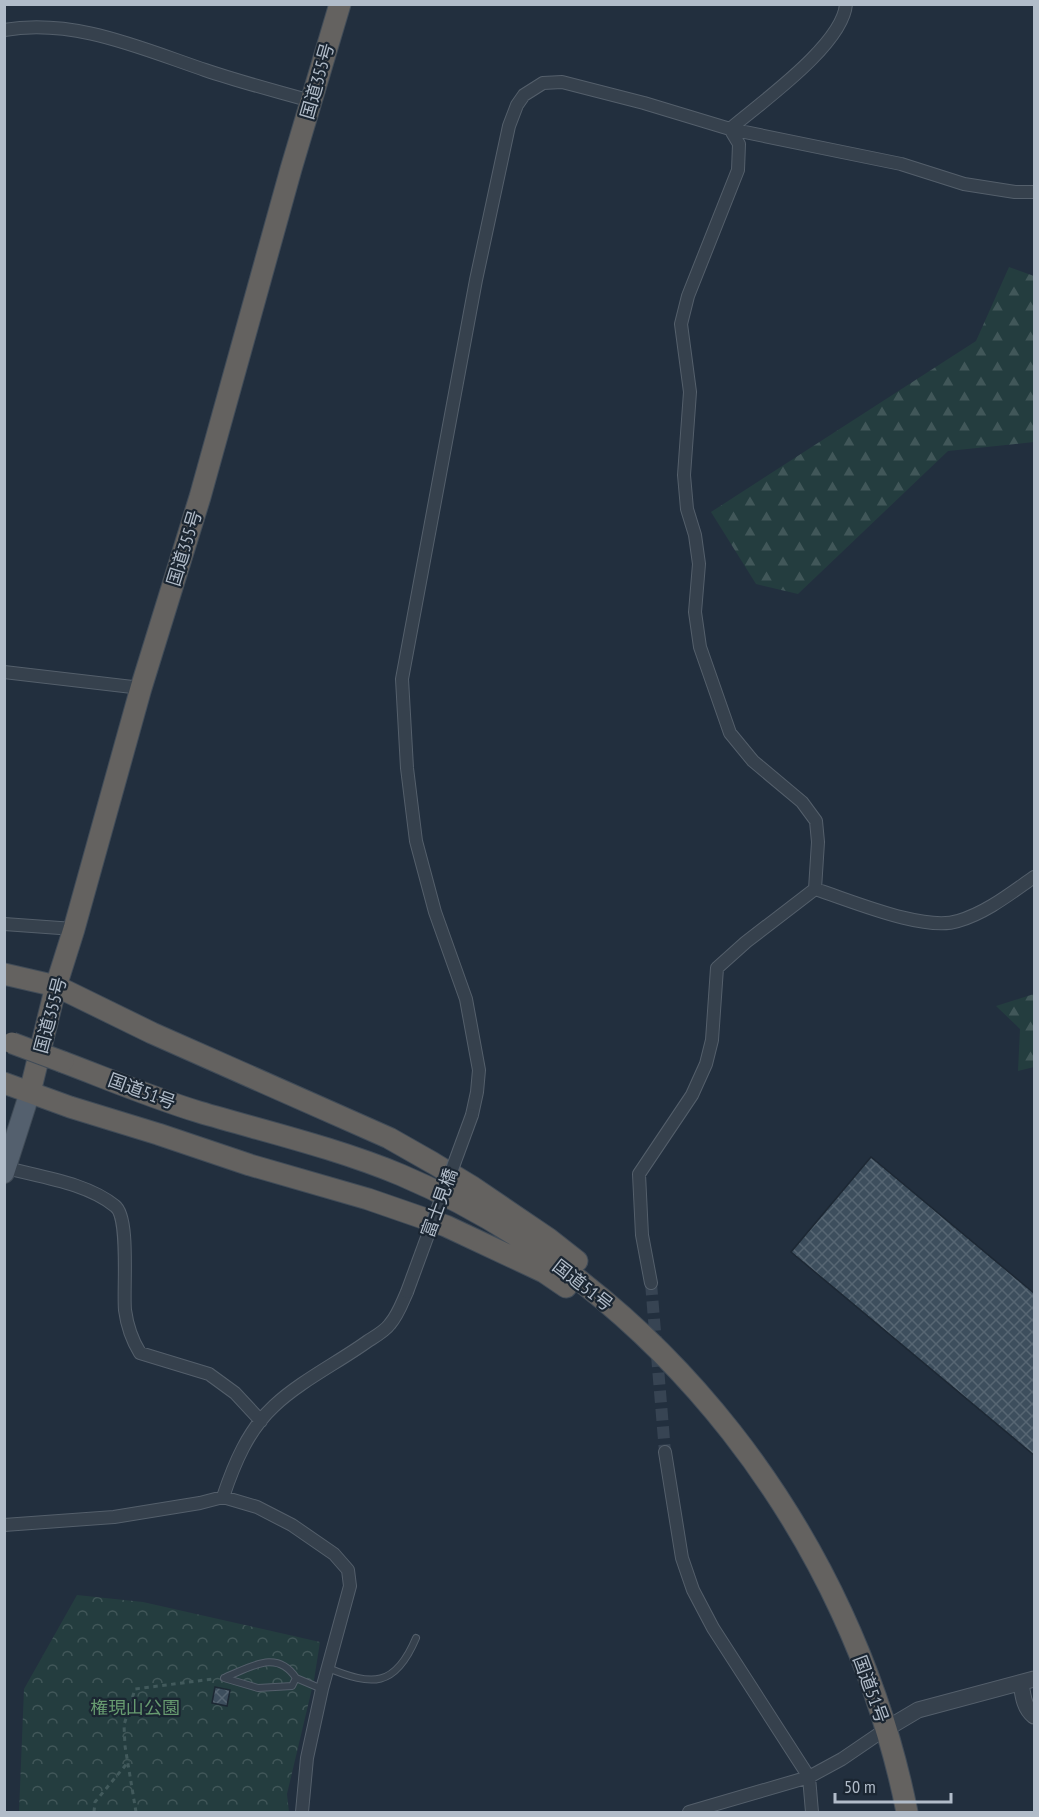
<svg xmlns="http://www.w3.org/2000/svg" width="1039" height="1817" font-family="'PT Sans Narrow','Noto Sans JP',sans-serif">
<defs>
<pattern id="forest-firs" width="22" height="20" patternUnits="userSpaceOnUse" patternTransform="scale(1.5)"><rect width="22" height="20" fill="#243d3f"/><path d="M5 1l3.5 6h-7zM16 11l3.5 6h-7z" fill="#415759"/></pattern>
<pattern id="park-crowns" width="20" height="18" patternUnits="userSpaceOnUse" patternTransform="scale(1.5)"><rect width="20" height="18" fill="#243d3f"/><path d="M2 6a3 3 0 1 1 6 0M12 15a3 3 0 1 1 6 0" fill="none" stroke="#415759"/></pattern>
<pattern id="building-cross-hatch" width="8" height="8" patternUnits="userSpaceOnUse" patternTransform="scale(1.5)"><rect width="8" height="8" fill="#3d4e5d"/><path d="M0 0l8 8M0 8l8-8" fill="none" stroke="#576673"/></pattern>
</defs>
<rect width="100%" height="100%" fill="#222f3e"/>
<!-- forest -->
<path fill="url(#forest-firs)" d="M 1009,267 L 1034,276 L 1034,442 L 948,451 L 798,594 L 756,584 L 711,512 L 976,341 Z
M 1034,994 L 1034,1067 L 1018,1071 L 1020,1029 L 996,1006 Z"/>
<!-- park -->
<path fill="url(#park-crowns)" d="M 77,1595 L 143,1602 L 320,1642 L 314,1680 L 287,1794 L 289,1812 L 19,1812 L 24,1689 Z"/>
<!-- building -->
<path fill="url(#building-cross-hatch)" stroke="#1d2834" stroke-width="1.5" d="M 871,1157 L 1035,1294 L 1035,1456 L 791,1252 Z
M 215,1687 L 230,1690 L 227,1706 L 212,1703 Z"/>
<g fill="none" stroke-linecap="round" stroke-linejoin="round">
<!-- minor-tunnel -->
<path stroke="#374453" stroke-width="12" stroke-dasharray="12 6" stroke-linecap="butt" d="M 651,1283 L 665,1452"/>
<!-- service casing -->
<g stroke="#545f6b" stroke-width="8">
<path id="service" d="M 328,1668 C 372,1686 395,1688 416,1638
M 224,1678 L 258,1688 L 292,1686 L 296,1678 C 277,1649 251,1667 226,1677
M 296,1678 L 322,1689"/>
</g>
<!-- minor casing -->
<g stroke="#545f6b" stroke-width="14">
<path id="minor" d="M 4,30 C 74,18 140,48 205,70 C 240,82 276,91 311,101
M 730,129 C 760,103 843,45 846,4
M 4,672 L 141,688
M 815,889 C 850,900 924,932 958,921 C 986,913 1011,893 1034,877
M 4,924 L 74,929
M 472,1115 L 477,1092 L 479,1070 L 466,999 L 435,912 L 416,841 L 407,768 L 402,679 L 476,280 L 509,126 L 517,105 L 524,95 L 543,83 L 562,82 L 644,103 L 730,129 L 901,164 L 964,184 L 1015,192 L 1034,192
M 7,1168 C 41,1177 87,1183 115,1206 C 130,1217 123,1289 125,1310 C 127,1325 132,1340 140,1353 L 209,1374 L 235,1393 L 261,1421
M 651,1283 L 642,1235 L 639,1174 L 692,1095 L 706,1064 L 712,1040 L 717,968 L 746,942 L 815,889 L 818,842 L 816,821 L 802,802 L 753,761 L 730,733 L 700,647 L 695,612 L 699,564 L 695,535 L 687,509 L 684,475 L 690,392 L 681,324 L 688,296 L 738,170 L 739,144 L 730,129
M 665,1452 L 682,1558 L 693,1590 L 713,1628 L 809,1777 L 812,1812
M 223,1497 C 234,1464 248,1430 274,1406 C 299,1382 339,1362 368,1341 C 376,1336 385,1331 390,1324 C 398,1315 402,1303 407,1292
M 4,1525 L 114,1517 L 200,1503 L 223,1497 L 257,1507 L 292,1525 L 334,1554 L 348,1570 L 350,1586 L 322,1689 L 307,1758 L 302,1812
M 689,1812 L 809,1777 L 842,1759 L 886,1729"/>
</g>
<!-- tertiary casing -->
<g stroke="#545f6b" stroke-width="17">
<path id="tertiary" d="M 1021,1683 C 1023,1696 1024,1708 1034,1716
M 886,1729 L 918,1710 L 1034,1679"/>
</g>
<!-- primary casing -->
<g stroke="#3f4a56" stroke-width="22">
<path id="primary" d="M 4,1173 L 30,1092"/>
</g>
<!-- trunk casing -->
<g stroke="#414c58" stroke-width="23">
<path id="trunk" d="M 4,974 L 56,986 L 152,1033 L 389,1138 L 433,1163 L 471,1186 L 549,1239 L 577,1261
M 63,1062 C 108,1079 153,1098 199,1112 C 267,1132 336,1148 401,1175 C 662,1286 852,1537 907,1812
M 4,1083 L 70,1107 L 158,1134 L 250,1165 L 368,1199 L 446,1226 L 544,1272 L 566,1287
M 30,1092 L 56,986 L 74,929 L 141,688 L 200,497 L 291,169 L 340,4"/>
</g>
<!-- path -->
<path stroke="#425a5c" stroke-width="3" stroke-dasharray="4.5 4.5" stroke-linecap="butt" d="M 94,1812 L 95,1802 L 129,1761
M 136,1812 L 125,1746 L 124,1725 L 135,1689 L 213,1679"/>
<!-- service -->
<use href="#service" stroke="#36414d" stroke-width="6"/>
<!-- minor -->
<use href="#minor" stroke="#36414d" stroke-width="12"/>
<!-- tertiary -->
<use href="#tertiary" stroke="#36414d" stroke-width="15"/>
<!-- primary -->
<use href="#primary" stroke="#54606e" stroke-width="20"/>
<!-- trunk -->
<use href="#trunk" stroke="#646260" stroke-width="21"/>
<!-- minor-bridge casing -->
<g stroke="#545f6b" stroke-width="14" stroke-linecap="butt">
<path id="minor-bridge" d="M 407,1292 L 472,1115"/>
</g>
<!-- trunk-bridge casing -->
<g stroke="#414c58" stroke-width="23" stroke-linecap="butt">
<path id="trunk-bridge" d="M 12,1043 L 63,1062"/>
</g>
<!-- minor-bridge -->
<use href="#minor-bridge" stroke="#36414d" stroke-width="12"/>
<!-- trunk-bridge -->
<use href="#trunk-bridge" stroke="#646260" stroke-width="21"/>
</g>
<g text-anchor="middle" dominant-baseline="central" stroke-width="4.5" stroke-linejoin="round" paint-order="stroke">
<!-- street labels -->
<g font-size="18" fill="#b1bcc9" stroke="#1b2632">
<text transform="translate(317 81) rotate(-74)">国道355号</text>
<text transform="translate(184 548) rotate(-73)">国道355号</text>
<text transform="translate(50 1015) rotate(-75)">国道355号</text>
<text transform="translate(142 1091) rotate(20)">国道51号</text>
<text transform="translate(439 1203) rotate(-70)">富士見橋</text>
<text transform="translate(583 1285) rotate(38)">国道51号</text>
<text transform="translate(871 1689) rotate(70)">国道51号</text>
</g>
<!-- park labels -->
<g font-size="18" fill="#679b70" stroke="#1b2632">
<text x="135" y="1707">権現山公園</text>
</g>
</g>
<!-- border -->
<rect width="1039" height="1817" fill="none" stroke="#b1bcc9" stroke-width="12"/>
<!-- scale -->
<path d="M835 1793v9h116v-9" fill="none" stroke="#b1bcc9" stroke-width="3"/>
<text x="844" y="1793" font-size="18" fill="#b1bcc9" stroke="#1b2632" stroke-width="4.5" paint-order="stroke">50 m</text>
</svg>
